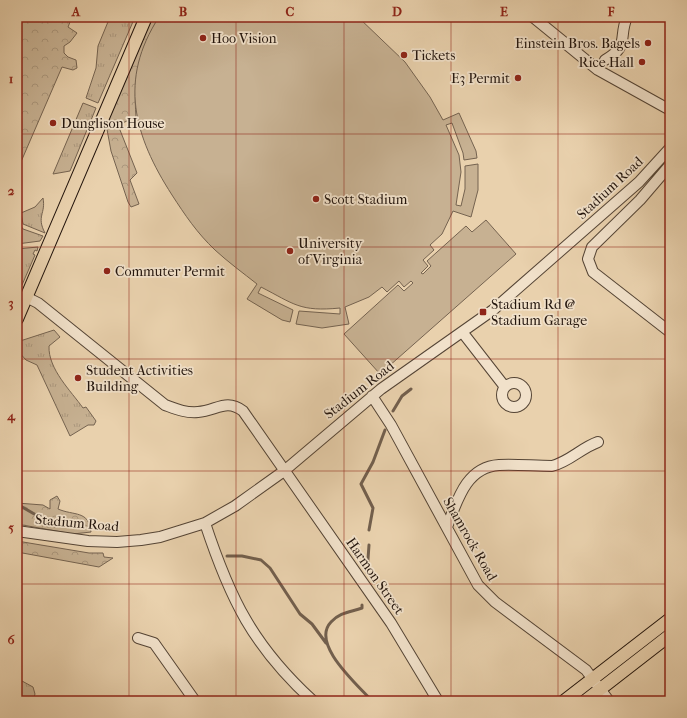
<svg xmlns="http://www.w3.org/2000/svg" width="687" height="718" font-family="'IM FELL French Canon',serif">
<defs>
<pattern id="grass-tufts" width="24" height="20" patternUnits="userSpaceOnUse"><rect width="24" height="20" fill="#c7b192"/><path d="M3 7l-1-3M5 7V3M7 7l1-3M15 17l-1-3M17 17v-4M19 17l1-3" fill="none" stroke="#ab977d"/></pattern>
<pattern id="forest-crowns" width="20" height="18" patternUnits="userSpaceOnUse"><rect width="20" height="18" fill="#c7b192"/><path d="M2 6a3 3 0 1 1 6 0M12 15a3 3 0 1 1 6 0" fill="none" stroke="#ab977d"/></pattern>
</defs>
<rect width="100%" height="100%" fill="#e9d1ad"/>
<filter id="stains"><feTurbulence type="fractalNoise" baseFrequency=".005" numOctaves="4"/><feColorMatrix values="0 0 0 0 .2 0 0 0 0 .09 0 0 0 0 .02 0 0 0 .5 -.17"/></filter>
<radialGradient id="worn" r=".72"><stop offset=".6" stop-color="#630" stop-opacity="0"/><stop offset="1" stop-color="#630" stop-opacity=".3"/></radialGradient>
<!-- grass -->
<path fill="url(#grass-tufts)" stroke="#756350" d="M 110,17 L 135,17 L 98,103 L 86,98 L 96,68 L 98,46 Z
M 83,103 L 96,108 L 70,171 L 53,174 Z
M 43,198 C 46,214 36,216 45,233 L 23,224 L 21,213 L 35,207 Z
M 17,220 L 23,229 L 43,236 L 40,241 L 17,244 Z
M 38,247 L 37,251 L 35,250 L 33,254 L 35,255 L 22,285 L 17,283 L 17,249 Z
M 54,330 L 60,337 L 49,346 C 48,369 71,391 83,408 L 86,407 L 96,421 L 94,425 L 88,425 L 70,436 L 37,365 L 26,360 L 17,350 L 17,342 Z
M 22,681 L 33,687 L 35,694 L 33,701 L 17,701 L 17,682 Z"/>
<!-- forest -->
<path fill="url(#forest-crowns)" stroke="#756350" d="M 17,17 L 72,17 L 68,27 L 77,33 L 70,42 L 64,46 L 64,53 L 68,57 L 76,60 L 77,68 L 73,70 L 62,67 L 17,171 Z
M 151,17 L 159,17 C 139,51 133,77 136,117 L 118,125 L 137,173 L 130,180 L 139,204 L 131,207 L 128,202 L 111,151 L 106,124 Z
M 57,496 L 60,501 L 58,509 C 74,516 89,510 91,532 L 73,534 L 17,524 L 17,503 L 43,505 L 50,509 L 50,500 Z
M 17,541 L 89,553 L 103,553 L 104,557 L 113,558 L 99,567 L 17,552 Z"/>
<!-- pitch -->
<path fill="#c7b192" stroke="#756350" d="M 159,17 L 358,17 L 405,62 L 430,97 L 443,120 L 459,113 L 476,151 L 477,158 L 464,160 L 463,153 L 452,123 L 446,125 L 459,155 L 461,172 L 456,205 L 461,206 L 465,189 L 465,166 L 478,164 L 478,190 L 471,217 L 453,211 L 442,234 L 430,245 L 434,250 L 423,260 L 428,266 L 421,273 L 423,274 L 431,266 L 427,261 L 466,226 L 472,232 L 486,220 L 516,254 L 380,374 L 344,334 L 398,285 L 404,291 L 413,283 L 411,281 L 404,287 L 399,281 L 387,292 L 382,287 L 369,297 L 345,307 L 349,324 L 322,328 L 296,324 L 299,311 L 340,314 L 340,308 C 300,312 294,304 261,287 L 258,293 L 293,310 L 290,322 L 282,320 L 247,299 L 257,284 C 243,273 228,262 215,250 C 197,233 185,215 172,195 C 134,136 118,80 159,17 Z"/>
<g fill="none" stroke-linecap="round" stroke-linejoin="round">
<!-- stream -->
<path stroke="#725f4d" stroke-width="3" d="M 393,411 L 402,396 L 411,389
M 17,504 L 55,526
M 369,530 L 373,508 L 361,484 L 373,462 L 385,430
M 227,556 L 242,556 L 261,560 L 270,568 L 300,614 L 312,624 L 326,643
M 367,573 L 369,545
M 362,605 L 362,608 C 351,612 340,612 331,622 C 310,644 358,685 372,701"/>
<!-- minor casing -->
<g stroke="#544435" stroke-width="12">
<path id="minor" d="M 533,17 L 598,70 L 670,110
M 605,60 C 630,46 618,38 627,17
M 670,165 L 640,200 L 592,247 L 588,259 L 593,272 L 670,332
M 26,297 L 38,303 L 165,405 C 176,409 185,413 198,412 C 216,411 226,398 243,411 L 391,623 L 438,701
M 463,333 L 505,387
M502 395a12 12 0 1 1 24 0a12 12 0 1 1-24 0Z
M 372,396 L 391,425 L 478,585 L 495,602 L 586,670 L 609,701
M 205,523 C 230,599 253,646 313,701
M 447,527 C 457,501 466,467 499,465 C 516,464 534,466 552,466 C 569,462 581,448 598,442
M 17,531 L 88,541 L 117,542 L 141,540 L 160,537 L 205,523 L 235,506 L 284,471 L 381,389 L 493,310 L 639,182 L 670,148
M 138,638 L 154,643 L 195,701"/>
</g>
<!-- major casing -->
<g stroke="#23150d" stroke-width="14">
<path id="major" d="M 17,319 L 146,17
M 564,701 L 670,619
M 585,701 L 670,635"/>
</g>
<!-- minor -->
<use href="#minor" stroke="#f1e1ca" stroke-width="10"/>
<!-- major -->
<use href="#major" stroke="#e9d1ad" stroke-width="12"/>
</g>
<!-- grid -->
<path fill="none" stroke="#8f2418" stroke-width="1" stroke-opacity="0.55" d="M 129,17 L 129,701M 236,17 L 236,701M 344,17 L 344,701M 451,17 L 451,701M 558,17 L 558,701M 17,134 L 670,134M 17,247 L 670,247M 17,359 L 670,359M 17,471 L 670,471M 17,584 L 670,584"/>
<!-- markers -->
<g fill="#8f2418" stroke="#f1e1ca" stroke-width="1.5">
<circle cx="203" cy="38" r="4"/>
<circle cx="648" cy="43" r="4"/>
<circle cx="404" cy="55" r="4"/>
<circle cx="642" cy="62" r="4"/>
<circle cx="518" cy="78" r="4"/>
<circle cx="53" cy="123" r="4"/>
<circle cx="316" cy="199" r="4"/>
<circle cx="290" cy="251" r="4"/>
<circle cx="107" cy="271" r="4"/>
<rect x="479" y="308" width="8" height="8" rx="2"/>
<circle cx="78" cy="378" r="4"/>
</g>
<g text-anchor="middle" dominant-baseline="central" stroke-width="3.5" stroke-linejoin="round" paint-order="stroke">
<!-- poi labels -->
<g font-size="14" fill="#23150d" stroke="#f1e1ca" text-anchor="start">
<text x="211" y="38">Hoo Vision</text>
<text x="640" y="43" text-anchor="end">Einstein Bros. Bagels</text>
<text x="412" y="55">Tickets</text>
<text x="634" y="62" text-anchor="end">Rice Hall</text>
<text x="510" y="78" text-anchor="end">E3 Permit</text>
<text x="61" y="123">Dunglison House</text>
<text x="324" y="199">Scott Stadium</text>
<text x="298" y="243">University<tspan x="298" dy="16">of Virginia</tspan></text>
<text x="115" y="271">Commuter Permit</text>
<text x="491" y="304">Stadium Rd @<tspan x="491" dy="16">Stadium Garage</tspan></text>
<text x="86" y="370">Student Activities<tspan x="86" dy="16">Building</tspan></text>
</g>
<!-- street labels -->
<g font-size="14" fill="#23150d" stroke="#f1e1ca">
<text transform="translate(610 188) rotate(-43)">Stadium Road</text>
<text transform="translate(359 390) rotate(-38)">Stadium Road</text>
<text transform="translate(77 523) rotate(5)">Stadium Road</text>
<text transform="translate(470 539) rotate(60)">Shamrock Road</text>
<text transform="translate(375 576) rotate(55)">Harmon Street</text>
</g>
</g>
<!-- margin -->
<rect width="687" height="718" fill="none" stroke="#e9d1ad" stroke-width="44"/>
<rect x="22" y="22" width="643" height="674" fill="none" stroke="#8f2418" stroke-width="1.5"/>
<g font-size="13" text-anchor="middle" font-weight="bold" fill="#8f2418">
<text x="76" y="16">A</text>
<text x="183" y="16">B</text>
<text x="290" y="16">C</text>
<text x="397" y="16">D</text>
<text x="504" y="16">E</text>
<text x="611" y="16">F</text>
<text x="11" y="83">1</text>
<text x="11" y="195">2</text>
<text x="11" y="307">3</text>
<text x="11" y="420">4</text>
<text x="11" y="532">5</text>
<text x="11" y="644">6</text>
</g>
<rect width="100%" height="100%" filter="url(#stains)"/>
<rect width="100%" height="100%" fill="url(#worn)"/>
</svg>
